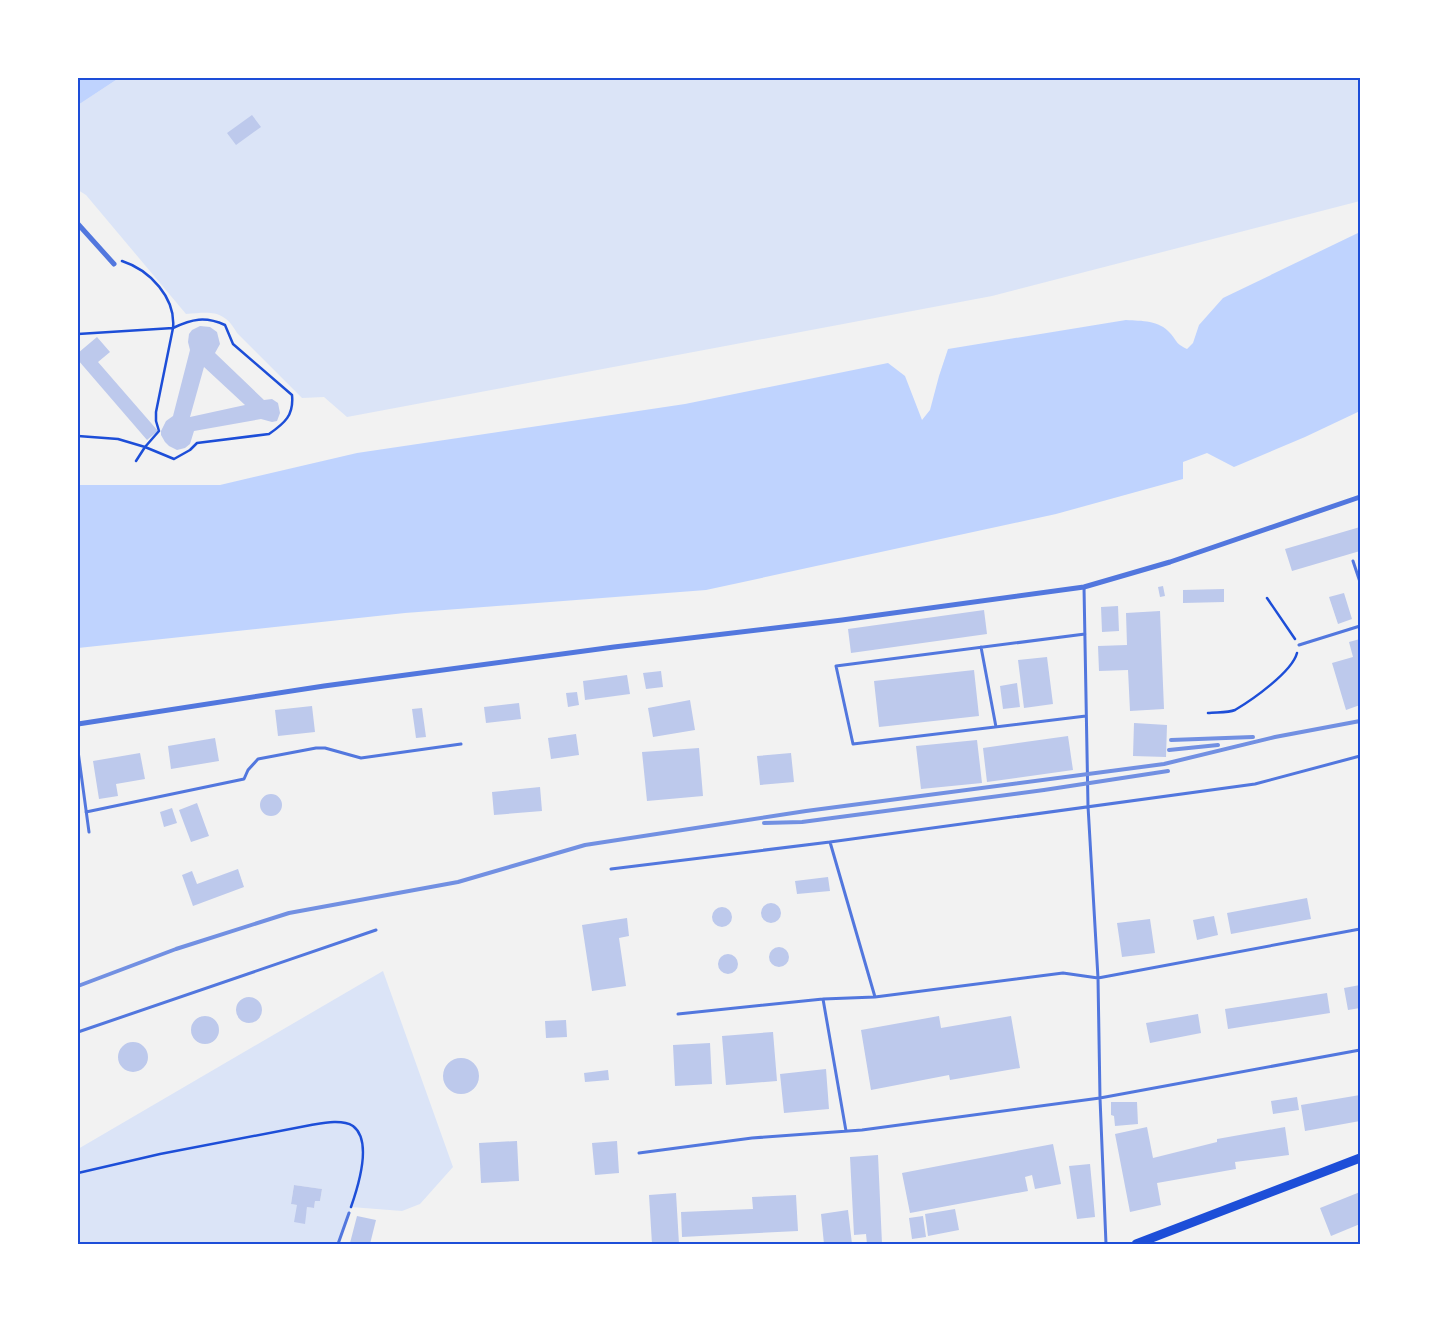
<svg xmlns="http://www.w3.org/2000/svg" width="1438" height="1322" font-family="Merriweather,serif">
<rect width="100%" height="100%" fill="#f2f2f2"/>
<!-- green -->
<path fill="#dbe4f7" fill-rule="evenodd" d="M 119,78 L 1360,78 L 1360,201 L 992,296 L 347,417 L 324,397 L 302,398 L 237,333 C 224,309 210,312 186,314 L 86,195 L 78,190 L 78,105 Z
M 383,971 L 453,1167 L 420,1204 L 402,1211 L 351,1207 L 338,1244 L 78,1244 L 78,1149 ZM 294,1185 L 322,1189 L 320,1201 L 315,1201 L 314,1208 L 307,1207 L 304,1224 L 297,1205 L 291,1204 Z"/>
<!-- water -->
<path fill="#bfd3fe" d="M 78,78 L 119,78 L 78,105 Z
M 1360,232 L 1360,411 L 1305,437 L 1234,467 L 1207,453 L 1183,462 L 1183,479 L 1056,514 L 706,590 L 405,613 L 78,648 L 78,485 L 220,485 L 357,453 L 685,404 L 888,363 L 905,376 L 922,420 L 930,410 L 939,376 L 948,349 L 1126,320 C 1142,321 1159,320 1170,333 C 1178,342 1175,343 1187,349 L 1193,343 L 1199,325 L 1223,298 Z"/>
<!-- building -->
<path fill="#bdc9ec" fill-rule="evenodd" d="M 252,115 L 261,127 L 236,145 L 227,133 Z
M 200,326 L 210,327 L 217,332 L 220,344 L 215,353 L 264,400 L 272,399 L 278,403 L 280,413 L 277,421 L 272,422 L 261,419 L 194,431 L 190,444 L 185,448 L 177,450 L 169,446 L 165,442 L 161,435 L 161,431 L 166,421 L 173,416 L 190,350 L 188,342 L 189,334 L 192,330 ZM 204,367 L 245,405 L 190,417 Z
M 97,337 L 110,352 L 98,362 L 158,431 L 147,440 L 78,360 L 78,353 Z
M 1360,527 L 1360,551 L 1292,571 L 1285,549 Z
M 1163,586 L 1165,596 L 1160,597 L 1158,587 Z
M 1224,589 L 1224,602 L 1183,603 L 1183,590 Z
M 1344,593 L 1352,619 L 1338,624 L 1329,597 Z
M 1118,606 L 1119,631 L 1102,632 L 1101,607 Z
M 984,610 L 987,634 L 851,653 L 848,629 Z
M 1160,611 L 1164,709 L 1130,711 L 1128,670 L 1099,671 L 1098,646 L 1127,645 L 1126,613 Z
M 1360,639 L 1360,705 L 1346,710 L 1332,663 L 1353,657 L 1349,642 Z
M 1047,657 L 1053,704 L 1024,708 L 1018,660 Z
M 974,670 L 979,716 L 879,727 L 874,681 Z
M 661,671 L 663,687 L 646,689 L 643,673 Z
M 627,675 L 630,694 L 585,700 L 583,681 Z
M 1017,683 L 1020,707 L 1003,709 L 1000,686 Z
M 577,692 L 579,705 L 568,707 L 566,693 Z
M 690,700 L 695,730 L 653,737 L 648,708 Z
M 519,703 L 521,719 L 486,723 L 484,707 Z
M 312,706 L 315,732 L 278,736 L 275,710 Z
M 422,708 L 426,737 L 416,738 L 412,709 Z
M 1134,723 L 1167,725 L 1166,757 L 1133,756 Z
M 576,734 L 579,755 L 551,759 L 548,738 Z
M 1068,736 L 1073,770 L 987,782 L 983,748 Z
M 215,738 L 219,761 L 171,769 L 168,746 Z
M 977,740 L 982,783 L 921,789 L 916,746 Z
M 699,748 L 703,796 L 647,801 L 642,752 Z
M 140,753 L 145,779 L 116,784 L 118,796 L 99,799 L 93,761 Z
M 791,753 L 794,782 L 760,785 L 757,756 Z
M 540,787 L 542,811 L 494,815 L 492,792 Z
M260 805a11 11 0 1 1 22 0a11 11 0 1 1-22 0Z
M 197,803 L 209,836 L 191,842 L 179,810 Z
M 172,808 L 177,823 L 164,827 L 160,812 Z
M 238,869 L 244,887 L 193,906 L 182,875 L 192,871 L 197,884 Z
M 828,877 L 830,891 L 797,894 L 795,881 Z
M 1307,898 L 1311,919 L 1231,934 L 1227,913 Z
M761 913a10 10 0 1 1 20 0a10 10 0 1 1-20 0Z
M712 917a10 10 0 1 1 20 0a10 10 0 1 1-20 0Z
M 1214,916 L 1218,935 L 1197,940 L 1193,920 Z
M 627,918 L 629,936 L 619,938 L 626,986 L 592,991 L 582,925 Z
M 1150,919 L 1155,953 L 1122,957 L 1117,923 Z
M769 957a10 10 0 1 1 20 0a10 10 0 1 1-20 0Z
M718 964a10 10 0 1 1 20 0a10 10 0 1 1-20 0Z
M 1360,985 L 1360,1008 L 1348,1010 L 1344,988 Z
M 1327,993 L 1330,1013 L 1228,1029 L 1225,1009 Z
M236 1010a13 13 0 1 1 26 0a13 13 0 1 1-26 0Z
M 1198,1014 L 1201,1033 L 1150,1043 L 1146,1023 Z
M 939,1016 L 941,1028 L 1011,1016 L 1020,1068 L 950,1080 L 949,1075 L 871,1090 L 861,1030 Z
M191 1030a14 14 0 1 1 28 0a14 14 0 1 1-28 0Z
M 566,1020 L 567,1037 L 546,1038 L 545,1021 Z
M 773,1032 L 777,1081 L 726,1085 L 722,1036 Z
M118 1057a15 15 0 1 1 30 0a15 15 0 1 1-30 0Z
M 710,1043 L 712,1084 L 675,1086 L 673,1045 Z
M443 1076a18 18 0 1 1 36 0a18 18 0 1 1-36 0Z
M 826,1069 L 829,1109 L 784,1113 L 780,1074 Z
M 608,1070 L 609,1080 L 585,1082 L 584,1073 Z
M 1360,1095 L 1360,1121 L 1305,1131 L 1301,1105 Z
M 1297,1097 L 1299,1110 L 1273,1114 L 1271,1101 Z
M 1111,1102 L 1137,1102 L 1138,1124 L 1115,1126 L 1114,1116 L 1111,1115 Z
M 1147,1127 L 1153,1158 L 1217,1142 L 1217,1139 L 1285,1127 L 1289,1155 L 1235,1162 L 1236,1169 L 1157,1183 L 1161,1205 L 1130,1212 L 1115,1134 Z
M 517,1141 L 519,1181 L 481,1183 L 479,1143 Z
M 617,1141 L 619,1173 L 595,1175 L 592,1143 Z
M 1053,1144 L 1061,1184 L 1035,1189 L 1032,1175 L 1025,1177 L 1028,1191 L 910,1213 L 902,1173 Z
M 878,1155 L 882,1244 L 867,1244 L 866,1234 L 854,1235 L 850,1157 Z
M 1090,1164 L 1095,1217 L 1077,1219 L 1069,1166 Z
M 294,1185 L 322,1189 L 320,1201 L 315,1201 L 314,1208 L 307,1207 L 305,1224 L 294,1222 L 297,1205 L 291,1204 Z
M 1360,1192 L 1360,1224 L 1331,1236 L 1320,1208 Z
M 676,1193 L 679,1244 L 652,1244 L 649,1195 Z
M 796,1195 L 798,1231 L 682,1237 L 681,1212 L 753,1209 L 752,1197 Z
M 955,1209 L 959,1230 L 928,1236 L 925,1214 Z
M 848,1210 L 852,1244 L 824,1244 L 821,1214 Z
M 357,1216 L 376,1220 L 370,1244 L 350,1243 Z
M 923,1216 L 926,1237 L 912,1239 L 909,1218 Z"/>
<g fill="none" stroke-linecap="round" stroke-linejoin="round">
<!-- path -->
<path stroke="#1d4ed8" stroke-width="2.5" d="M 122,261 C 150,270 176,298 173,328 C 192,319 205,316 225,325 L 233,344 L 292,395 C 294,415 285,423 269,434 L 197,443 L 190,450 L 174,459 L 145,447 L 136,461
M 78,334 L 173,328 L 156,412 L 156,421 L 159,431 L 145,447 L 118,439 L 78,436
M 1267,598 L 1295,639
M 1208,713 C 1216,712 1228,713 1235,710 C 1252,700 1292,672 1297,653
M 78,1173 L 160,1154 L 311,1125 C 323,1123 342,1119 353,1126 C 373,1141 358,1187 351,1207"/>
<!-- service -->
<path stroke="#5277de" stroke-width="3" d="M 1353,561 L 1360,582
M 1084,587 L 1088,806 L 1098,978 L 1100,1098 L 1106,1244
M 1085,634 L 836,666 L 853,744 L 1086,716
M 1299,645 L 1360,626
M 981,647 L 996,727
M 78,751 L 89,832
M 86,812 L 244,779 L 248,770 L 258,759 L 316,748 L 325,748 L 361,758 L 461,744
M 830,842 L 875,997
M 611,869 L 830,842 L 1255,784 L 1360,756
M 678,1014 L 823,999
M 78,1032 L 376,930
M 846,1131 L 823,999 L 875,997 L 1063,973 L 1098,978 L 1360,929
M 639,1153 L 752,1138 L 862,1130 L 1100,1098 L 1360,1050
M 338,1244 L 349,1213"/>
<!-- minor -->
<path stroke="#5277de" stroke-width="5" d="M 78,224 L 114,264
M 78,724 L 324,686 L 614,647 L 842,620 L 1084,587 L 1170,562 L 1360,497"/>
<!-- secondary -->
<path stroke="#1d4ed8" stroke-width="9" d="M 1136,1244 L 1360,1158"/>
<!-- rail -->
<path stroke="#7290e2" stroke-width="4" d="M 1171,740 L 1253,737
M 1169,750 L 1218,745
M 764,823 L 802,822 L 1044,790 L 1168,771
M 78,986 L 176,949 L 289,913 L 458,882 L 585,845 L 806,811 L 1164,764 L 1275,737 L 1360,721"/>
</g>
<!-- border -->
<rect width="1438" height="1322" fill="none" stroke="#ffffff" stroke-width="158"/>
<rect x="79" y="79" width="1280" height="1164" fill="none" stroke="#1d4ed8" stroke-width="2"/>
</svg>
